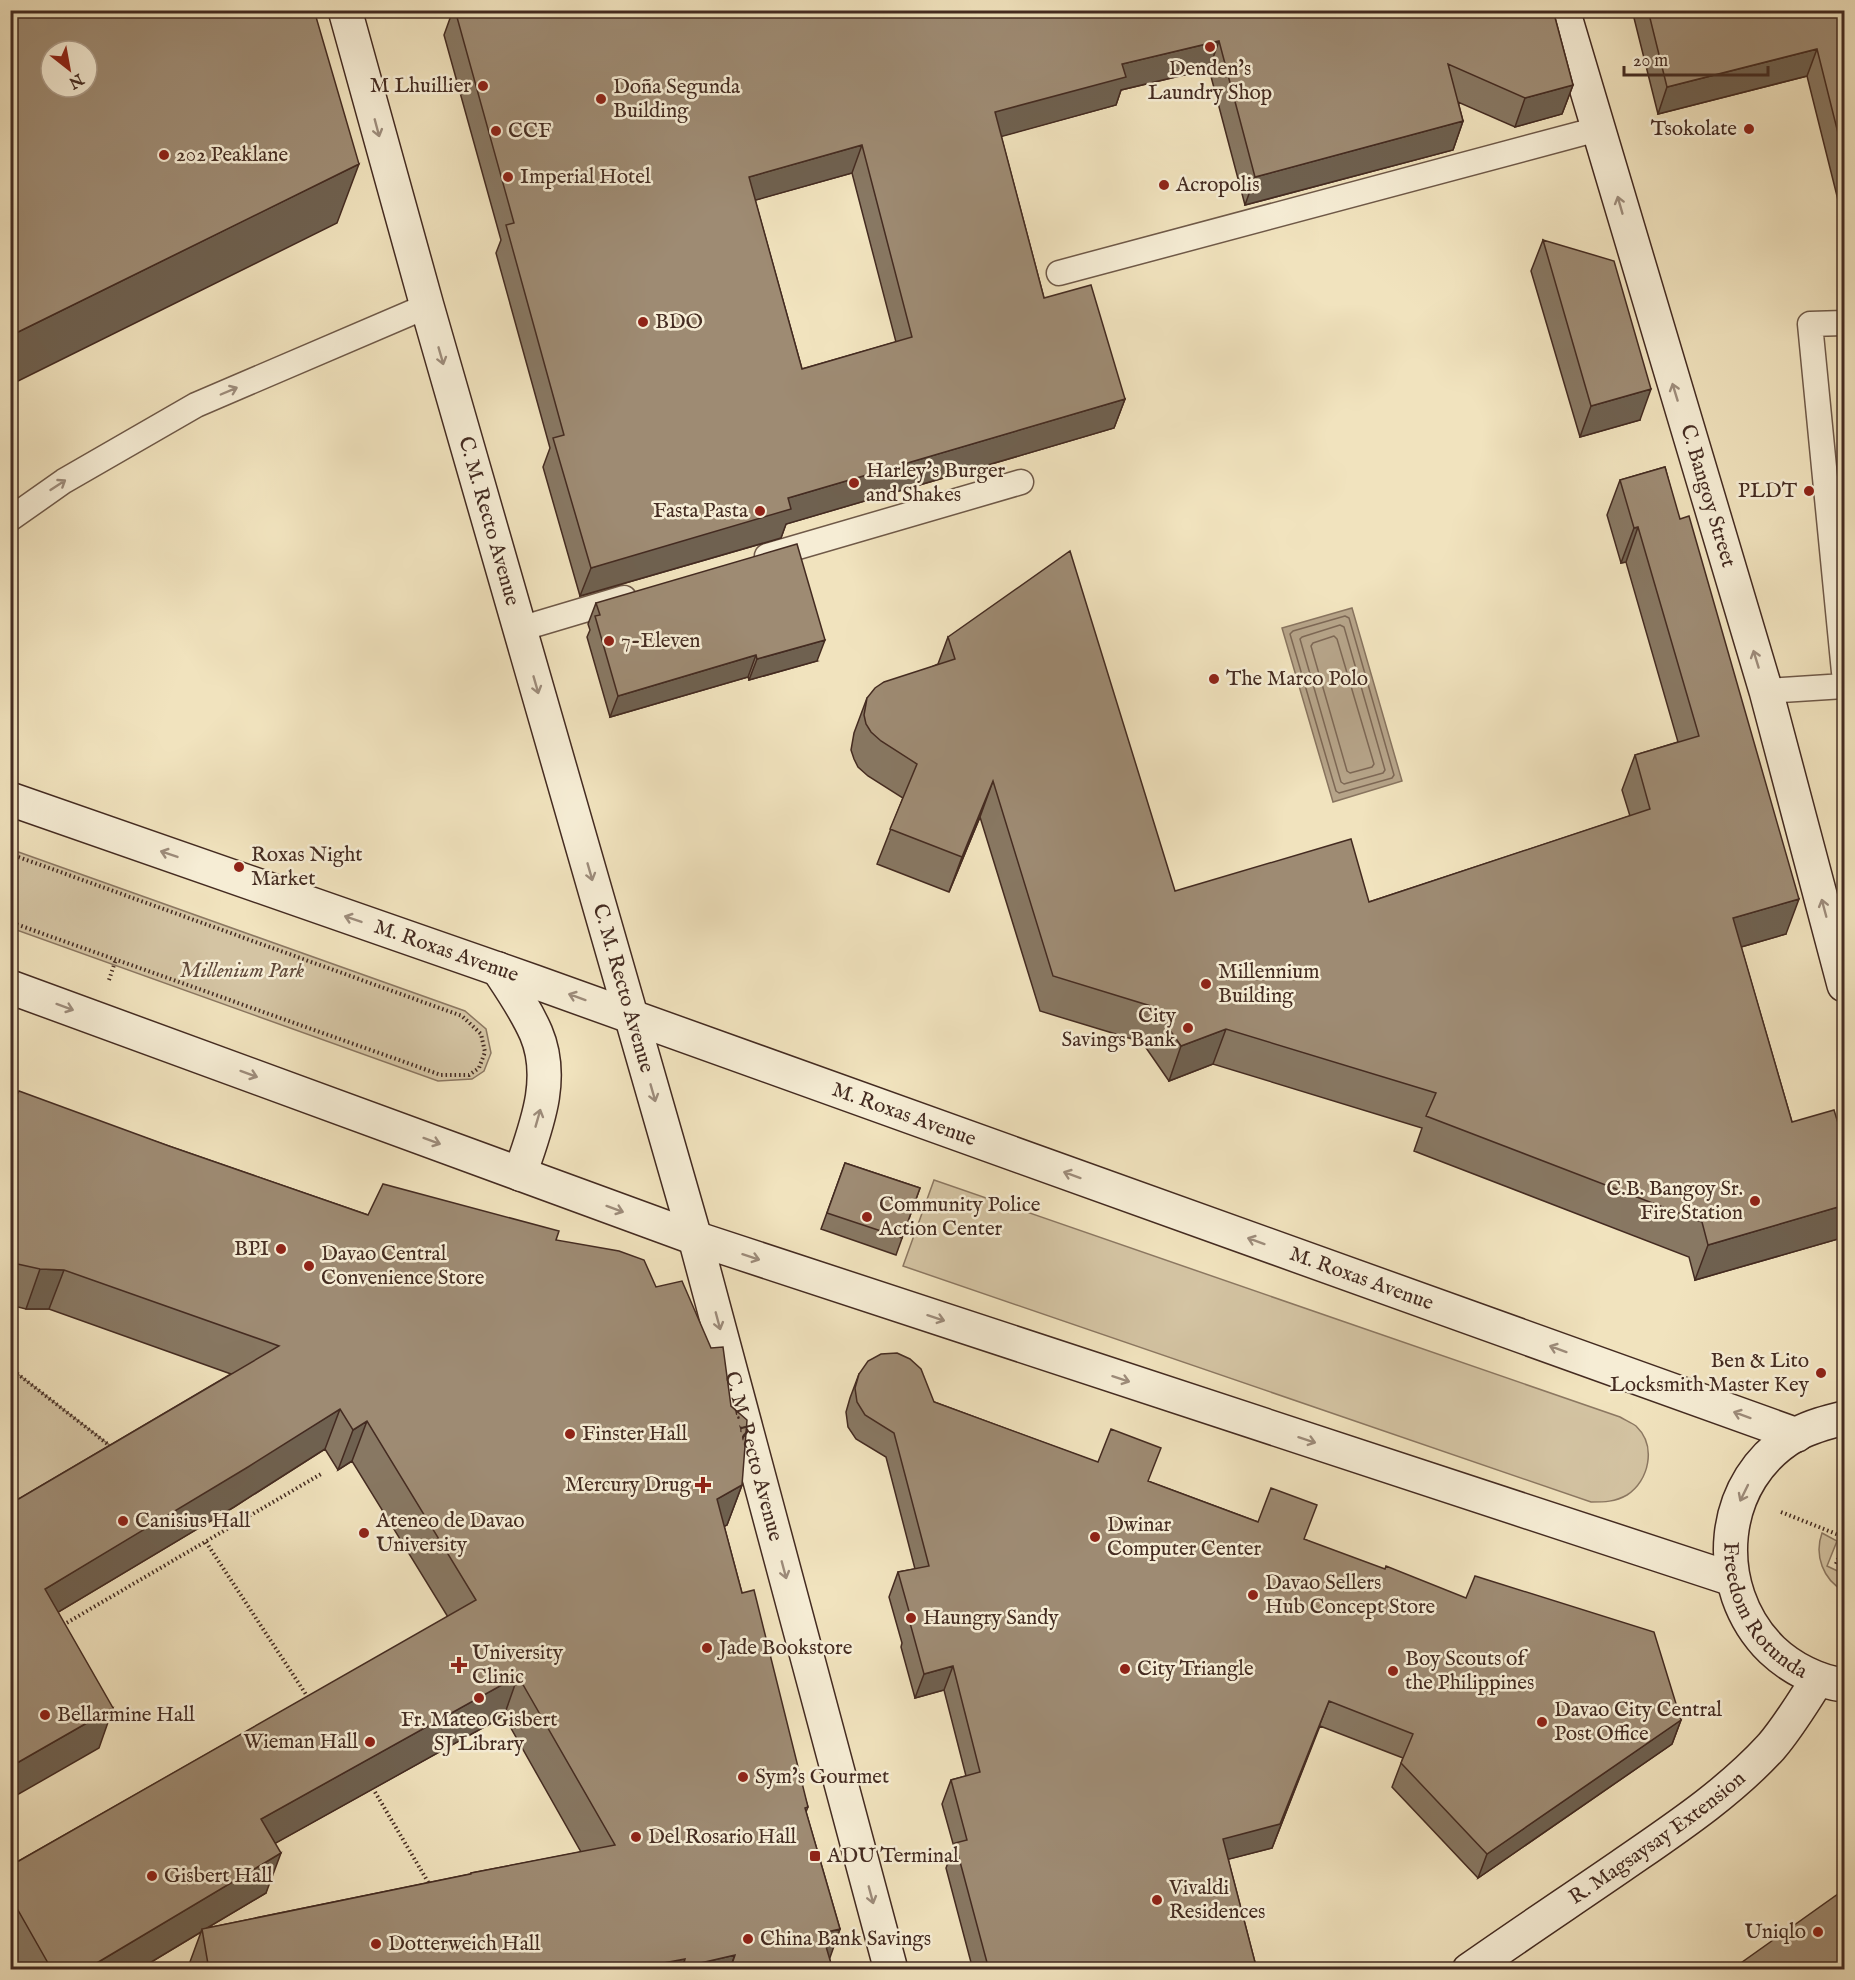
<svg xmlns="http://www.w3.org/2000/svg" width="1855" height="1980" font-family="'IM FELL English',serif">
<rect width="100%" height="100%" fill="#f1e3be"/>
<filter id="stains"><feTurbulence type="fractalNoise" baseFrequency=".00333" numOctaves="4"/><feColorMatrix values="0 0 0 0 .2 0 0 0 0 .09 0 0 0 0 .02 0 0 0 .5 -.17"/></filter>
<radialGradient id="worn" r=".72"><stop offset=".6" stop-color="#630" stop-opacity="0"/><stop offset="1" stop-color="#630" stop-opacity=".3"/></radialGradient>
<!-- green -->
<path fill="#d4c4a3" stroke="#8c7862" stroke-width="1.5" d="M 10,849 L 465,1011 L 486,1029 L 491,1053 L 484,1071 L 472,1079 L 438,1081 L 11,928 Z
M 934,1180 L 1620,1417 C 1625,1420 1632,1423 1636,1426 C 1657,1446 1649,1481 1627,1495 C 1615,1502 1604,1502 1591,1502 L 903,1266 Z
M 10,1368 L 134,1464 L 10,1536 Z
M 1822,1533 L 1837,1541 L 1827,1566 L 1844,1574 L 1844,1591 C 1823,1580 1814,1555 1822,1533 Z"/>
<!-- water -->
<path fill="#b6a489" stroke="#88745f" stroke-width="1.5" d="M 1352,608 L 1402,781 L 1333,802 L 1282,628 Z"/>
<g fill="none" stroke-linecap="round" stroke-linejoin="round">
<!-- shore -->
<path stroke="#7d6855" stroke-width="1.5" d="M 1345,616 L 1349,618 L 1394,775 L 1392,778 L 1339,793 L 1336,791 L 1290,634 L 1293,631 Z
M 1340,625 L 1344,627 L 1385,770 L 1383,773 L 1344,784 L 1341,782 L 1300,639 L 1302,637 Z
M 1334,636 L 1337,639 L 1374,764 L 1372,767 L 1350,773 L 1347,771 L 1311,646 L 1313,643 Z"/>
<!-- service casing -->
<g stroke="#6f5948" stroke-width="27">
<path id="service" d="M 1059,273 L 1598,129
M 1844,323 L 1810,324 L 1844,672
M 10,519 L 64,481 L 196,405 L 427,306
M 767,556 L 1021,482
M 520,629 L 624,598
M 1766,691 L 1844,686"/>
</g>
<!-- secondary casing -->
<g stroke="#442b21" stroke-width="36">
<g id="secondary">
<path id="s1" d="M 345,10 L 427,306 L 695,1238 L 891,1970"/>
<path id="s2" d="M 1563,10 L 1766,691 L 1844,985"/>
<path id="s3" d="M 10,799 L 535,982 L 1797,1435"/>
<path d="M 498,969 C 512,990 526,1010 536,1033 C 556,1080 535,1129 520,1174"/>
<path d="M 10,987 L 695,1238 L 1732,1579"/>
<path id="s4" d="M 1844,1418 C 1828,1422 1812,1426 1797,1434 C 1718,1478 1709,1588 1772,1650 C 1791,1668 1818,1682 1844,1685"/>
<path id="s5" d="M 1469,1970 C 1519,1935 1570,1901 1621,1866 C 1673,1830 1728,1794 1771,1747 C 1789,1726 1803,1702 1818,1679"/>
</g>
</g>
<!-- path -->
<path stroke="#442b21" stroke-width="4" stroke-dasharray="1.5 3" stroke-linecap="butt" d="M 10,854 L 462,1016 L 481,1034 L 485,1052 L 479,1068 L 469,1075 L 441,1075 L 10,922
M 109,980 L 116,959
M 10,1368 L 114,1449
M 1781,1512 L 1844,1537
M 206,1542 L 309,1699
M 1836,1564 L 1844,1544
M 63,1625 L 321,1474
M 375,1792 L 431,1887
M 168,1970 L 191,1965"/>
<!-- service -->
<use href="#service" stroke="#f6edd5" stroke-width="24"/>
<!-- secondary -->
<use href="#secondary" stroke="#f6edd5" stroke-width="33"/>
</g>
<!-- wall -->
<path fill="#887863" stroke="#442b21" stroke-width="1.5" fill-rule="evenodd" d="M 453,10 L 1066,10 L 1059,12 L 1069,14 L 1553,10 L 1573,85 L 1562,114 L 1515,127 L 1458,102 L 1463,121 L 1453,150 L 1245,205 L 1209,69 L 1121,90 L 1116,105 L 1001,136 L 1044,298 L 1125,399 L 1114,428 L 786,524 L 781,538 L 580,596 L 543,467 L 550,448 L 496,253 L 501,240 L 444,35 ZM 852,173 L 896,342 L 802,369 L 755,200 Z
M 1632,10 L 1845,10 L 1845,228 L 1807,76 L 1658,114 Z
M 1543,240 L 1640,420 L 1580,437 L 1531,271 Z
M 1665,467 L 1786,934 L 1741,947 L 1792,1122 L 1845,1146 L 1845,1237 L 1695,1280 L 1689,1257 L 1414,1151 L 1422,1128 L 1213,1064 L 1169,1081 L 1142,1042 L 1040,1011 L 980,817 L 949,892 L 877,864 L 903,798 L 868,776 L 858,767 L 854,759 L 851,750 L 854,733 L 867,698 L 938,664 L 948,637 L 1175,891 L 1369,902 L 1630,816 L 1622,790 L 1635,755 L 1678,742 L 1626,562 L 1621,563 L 1607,515 L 1620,480 Z
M 596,603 L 817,661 L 749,680 L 748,677 L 610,717 L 587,637 L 590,630 L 588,624 Z
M 10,1091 L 368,1215 L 556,1240 L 742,1485 L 727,1525 L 724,1526 L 742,1593 L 808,1807 L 806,1812 L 840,1929 L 829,1958 L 833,1970 L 187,1970 L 201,1932 L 138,1970 L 15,1970 L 10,1961 L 10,1866 L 448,1617 L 352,1461 L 338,1470 L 325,1449 L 234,1507 L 58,1612 L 99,1748 L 10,1504 L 231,1374 L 49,1309 L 26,1309 L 10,1305 ZM 504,1716 L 581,1852 L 471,1873 L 470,1874 L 207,1928 L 266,1893 L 275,1843 Z
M 845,1163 L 920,1188 L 896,1255 L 821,1229 Z
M 859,1374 L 1304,1539 L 1681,1720 L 1672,1744 L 1478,1878 L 1392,1787 L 1403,1758 L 1320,1726 L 1272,1848 L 1228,1859 L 1257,1970 L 973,1970 L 946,1868 L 954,1847 L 942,1804 L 951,1780 L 966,1776 L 944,1690 L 915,1698 L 901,1647 L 902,1643 L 889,1597 L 898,1572 L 915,1569 L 886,1457 L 856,1439 L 848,1427 L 846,1412 L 850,1398 Z"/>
<!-- shaded-wall -->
<path fill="#6f6150" stroke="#442b21" stroke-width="1.5" d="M 1219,41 L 1209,69 L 1121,90 L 1116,105 L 985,141 L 995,112 L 1122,64 Z
M 1817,49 L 1807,76 L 1658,114 L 1667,87 Z
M 1573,85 L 1562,114 L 1515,127 L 1525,98 Z
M 1463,121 L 1453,150 L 1245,205 L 1255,177 Z
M 862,145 L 852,173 L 738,205 L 749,177 Z
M 359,164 L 337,223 L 10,385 L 10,336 Z
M 1651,389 L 1640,420 L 1580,437 L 1591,406 Z
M 1125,399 L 1114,428 L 786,524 L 781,538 L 580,596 L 591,568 L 788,498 Z
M 1638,527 L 1626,562 L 1621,563 L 1634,528 Z
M 825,640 L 817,661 L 749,680 L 757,659 Z
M 756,655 L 748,677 L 610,717 L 618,696 Z
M 993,781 L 980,817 L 949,892 L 962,857 Z
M 1799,899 L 1786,934 L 1720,953 L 1733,918 Z
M 1226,1029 L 1213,1064 L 1169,1081 L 1181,1046 Z
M 1845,1205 L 1845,1237 L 1695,1280 L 1708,1245 Z
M 40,1269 L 64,1270 L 49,1309 L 26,1309 Z
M 340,1409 L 325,1449 L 234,1507 L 30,1629 L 45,1589 Z
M 367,1421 L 352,1461 L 338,1470 L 353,1430 Z
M 742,1485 L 727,1525 L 702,1539 L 717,1499 Z
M 953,1666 L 944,1690 L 915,1698 L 924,1674 Z
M 518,1676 L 504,1716 L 247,1859 L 261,1819 Z
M 1329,1701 L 1272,1848 L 1214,1863 L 1223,1839 Z
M 113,1708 L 99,1748 L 10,1799 L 10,1767 Z
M 1681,1720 L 1672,1744 L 1478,1878 L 1487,1854 Z
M 281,1853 L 266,1893 L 202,1931 L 202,1929 L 201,1932 L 138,1970 L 85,1970 Z
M 840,1929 L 826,1969 L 822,1933 Z
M 735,1955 L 729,1970 L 682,1970 L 683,1967 Z
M 685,1959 L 681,1970 L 626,1970 Z"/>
<!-- building -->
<path fill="#9e8b73" stroke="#442b21" stroke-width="1.5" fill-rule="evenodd" d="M 10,10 L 314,10 L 359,164 L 10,336 ZM 51,51 L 87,51 L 87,87 L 51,87 Z
M 455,10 L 1055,10 L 1060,13 L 1069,14 L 1081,10 L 1553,10 L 1573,85 L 1525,98 L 1448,64 L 1463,121 L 1255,177 L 1219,41 L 1122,64 L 1126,77 L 995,112 L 1044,298 L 1091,285 L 1125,399 L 788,498 L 791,509 L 591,568 L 553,438 L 564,435 L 506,225 L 514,223 ZM 862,145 L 912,337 L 802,369 L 749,177 Z
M 1648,10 L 1845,10 L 1845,161 L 1817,49 L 1667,87 Z
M 1543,240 L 1614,261 L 1651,389 L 1591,406 Z
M 1665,467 L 1680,519 L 1689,516 L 1799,899 L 1733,918 L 1792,1122 L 1834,1110 L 1845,1146 L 1845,1205 L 1708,1245 L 1702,1222 L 1426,1116 L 1436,1093 L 1226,1029 L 1181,1046 L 1154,1007 L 1053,976 L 993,781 L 962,857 L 890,829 L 917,764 L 881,741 L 871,732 L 866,724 L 864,715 L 867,698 L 875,688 L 884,682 L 955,659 L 948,637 L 1070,551 L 1175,891 L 1351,839 L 1369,902 L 1650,809 L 1635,755 L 1699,736 L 1638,527 L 1634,528 L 1620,480 Z
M 797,544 L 825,640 L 757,659 L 756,655 L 618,696 L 595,616 L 600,615 L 596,603 Z
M 10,1091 L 18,1093 L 19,1091 L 169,1146 L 368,1215 L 383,1184 L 559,1231 L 556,1240 L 619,1251 L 644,1260 L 656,1287 L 682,1281 L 711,1348 L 723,1347 L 731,1406 L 747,1420 L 742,1485 L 717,1499 L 742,1593 L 754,1590 L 808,1807 L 805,1808 L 840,1929 L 822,1933 L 833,1970 L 730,1970 L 735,1955 L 683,1967 L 685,1959 L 626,1970 L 209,1970 L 202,1929 L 471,1874 L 471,1873 L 615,1845 L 518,1676 L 261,1819 L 281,1853 L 85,1970 L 52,1970 L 10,1896 L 10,1866 L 476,1600 L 367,1421 L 353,1430 L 340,1409 L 248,1467 L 45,1589 L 113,1708 L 10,1767 L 10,1504 L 279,1346 L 64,1270 L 40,1269 L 13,1263 L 10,1261 Z
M 845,1163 L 920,1188 L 902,1238 L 827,1213 Z
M 897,1353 L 910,1359 L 921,1369 L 934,1402 L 1098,1462 L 1111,1429 L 1161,1448 L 1148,1481 L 1258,1522 L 1271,1488 L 1317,1505 L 1304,1539 L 1385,1569 L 1386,1566 L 1466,1598 L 1475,1576 L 1654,1632 L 1681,1720 L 1487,1854 L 1401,1763 L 1413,1734 L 1329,1701 L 1280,1824 L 1223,1839 L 1257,1970 L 989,1970 L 955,1843 L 967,1840 L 951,1780 L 980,1772 L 953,1666 L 924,1674 L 910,1623 L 912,1622 L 898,1572 L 929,1566 L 894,1433 L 865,1415 L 857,1402 L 855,1388 L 859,1374 L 868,1361 L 881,1354 Z
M 1845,1889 L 1845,1970 L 1731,1970 Z"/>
<!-- one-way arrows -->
<defs><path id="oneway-shaft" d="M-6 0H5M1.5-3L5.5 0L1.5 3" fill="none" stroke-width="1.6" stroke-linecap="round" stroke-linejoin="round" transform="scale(1.5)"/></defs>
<g stroke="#9d8c7b">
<use href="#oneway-shaft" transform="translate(377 128) rotate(75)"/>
<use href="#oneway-shaft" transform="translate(1620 205) rotate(-106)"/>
<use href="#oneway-shaft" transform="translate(441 356) rotate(74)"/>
<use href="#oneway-shaft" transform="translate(229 391) rotate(-23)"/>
<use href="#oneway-shaft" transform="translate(1675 392) rotate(-107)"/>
<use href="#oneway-shaft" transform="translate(58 485) rotate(-33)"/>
<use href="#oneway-shaft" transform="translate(1756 659) rotate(-107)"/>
<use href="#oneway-shaft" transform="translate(536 685) rotate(74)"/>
<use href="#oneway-shaft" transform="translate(169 854) rotate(-161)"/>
<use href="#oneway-shaft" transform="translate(590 872) rotate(74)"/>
<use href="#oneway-shaft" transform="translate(1824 908) rotate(-105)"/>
<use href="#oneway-shaft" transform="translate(353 919) rotate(-161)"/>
<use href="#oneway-shaft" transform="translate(577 997) rotate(-160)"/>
<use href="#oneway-shaft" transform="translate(65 1007) rotate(20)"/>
<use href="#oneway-shaft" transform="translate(249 1074) rotate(20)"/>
<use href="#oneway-shaft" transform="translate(653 1093) rotate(74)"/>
<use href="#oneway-shaft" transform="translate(538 1118) rotate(-74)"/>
<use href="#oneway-shaft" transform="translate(432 1141) rotate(20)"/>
<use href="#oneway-shaft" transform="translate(1072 1175) rotate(-160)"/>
<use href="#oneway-shaft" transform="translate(615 1209) rotate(20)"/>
<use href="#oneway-shaft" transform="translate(1256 1241) rotate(-160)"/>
<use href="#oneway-shaft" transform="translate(751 1257) rotate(18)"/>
<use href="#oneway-shaft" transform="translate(936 1318) rotate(18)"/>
<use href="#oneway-shaft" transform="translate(718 1321) rotate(75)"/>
<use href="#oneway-shaft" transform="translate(1558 1349) rotate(-160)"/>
<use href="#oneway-shaft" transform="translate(1121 1379) rotate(18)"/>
<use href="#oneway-shaft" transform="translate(1742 1415) rotate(-160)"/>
<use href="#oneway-shaft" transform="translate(1307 1440) rotate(18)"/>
<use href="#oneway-shaft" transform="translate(1744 1493) rotate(116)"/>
<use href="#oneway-shaft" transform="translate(784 1570) rotate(75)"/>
<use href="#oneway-shaft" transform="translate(871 1895) rotate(75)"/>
</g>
<!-- markers -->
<g fill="#8f2418" stroke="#f6edd5" stroke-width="2">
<circle cx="1210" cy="47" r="6"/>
<circle cx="483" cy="86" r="6"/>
<circle cx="601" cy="99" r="6"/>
<circle cx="1749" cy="129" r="6"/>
<circle cx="496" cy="131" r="6"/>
<circle cx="164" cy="155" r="6"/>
<circle cx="508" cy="177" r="6"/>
<circle cx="1164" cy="185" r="6"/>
<circle cx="643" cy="322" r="6"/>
<circle cx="854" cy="483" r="6"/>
<circle cx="1809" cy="491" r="6"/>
<circle cx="760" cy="511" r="6"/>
<circle cx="609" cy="641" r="6"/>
<circle cx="1214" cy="679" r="6"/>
<circle cx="239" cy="867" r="6"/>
<circle cx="1206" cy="984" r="6"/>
<circle cx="1188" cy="1028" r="6"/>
<circle cx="1755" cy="1201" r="6"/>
<circle cx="867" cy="1217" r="6"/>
<circle cx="281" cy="1249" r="6"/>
<circle cx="309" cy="1266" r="6"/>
<circle cx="1821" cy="1373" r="6"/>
<circle cx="570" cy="1434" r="6"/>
<path d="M700 1476h6v6h6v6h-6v6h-6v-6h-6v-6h6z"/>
<circle cx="123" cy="1521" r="6"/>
<circle cx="364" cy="1533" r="6"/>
<circle cx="1095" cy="1537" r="6"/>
<circle cx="1253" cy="1595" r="6"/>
<circle cx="911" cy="1618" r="6"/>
<circle cx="707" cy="1648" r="6"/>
<path d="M456 1656h6v6h6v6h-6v6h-6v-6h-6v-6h6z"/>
<circle cx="1125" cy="1669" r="6"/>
<circle cx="1393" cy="1671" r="6"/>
<circle cx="479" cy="1698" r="6"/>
<circle cx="45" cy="1715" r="6"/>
<circle cx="1542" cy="1722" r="6"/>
<circle cx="370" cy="1742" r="6"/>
<circle cx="743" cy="1777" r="6"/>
<circle cx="636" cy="1837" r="6"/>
<rect x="809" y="1850" width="12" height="12" rx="3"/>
<circle cx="152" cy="1876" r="6"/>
<circle cx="1157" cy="1900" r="6"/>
<circle cx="1818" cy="1932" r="6"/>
<circle cx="748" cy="1939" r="6"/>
<circle cx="376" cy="1944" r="6"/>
</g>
<g text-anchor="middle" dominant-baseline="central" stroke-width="5" stroke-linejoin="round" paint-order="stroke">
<!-- poi labels -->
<g font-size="21" fill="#442b21" stroke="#f6edd5" text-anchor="start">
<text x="1210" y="69" text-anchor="middle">Denden's<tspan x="1210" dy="24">Laundry Shop</tspan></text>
<text x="471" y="86" text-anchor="end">M Lhuillier</text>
<text x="613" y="87">Doña Segunda<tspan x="613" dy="24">Building</tspan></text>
<text x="1737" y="129" text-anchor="end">Tsokolate</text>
<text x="508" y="131">CCF</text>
<text x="176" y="155">202 Peaklane</text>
<text x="520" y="177">Imperial Hotel</text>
<text x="1176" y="185">Acropolis</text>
<text x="655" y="322">BDO</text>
<text x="866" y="471">Harley's Burger<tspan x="866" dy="24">and Shakes</tspan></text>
<text x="1797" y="491" text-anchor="end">PLDT</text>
<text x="748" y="511" text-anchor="end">Fasta Pasta</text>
<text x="621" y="641">7-Eleven</text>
<text x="1226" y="679">The Marco Polo</text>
<text x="251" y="855">Roxas Night<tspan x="251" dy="24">Market</tspan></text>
<text x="1218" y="972">Millennium<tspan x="1218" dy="24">Building</tspan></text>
<text x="1176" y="1016" text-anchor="end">City<tspan x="1176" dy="24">Savings Bank</tspan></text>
<text x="1743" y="1189" text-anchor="end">C.B. Bangoy Sr.<tspan x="1743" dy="24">Fire Station</tspan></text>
<text x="879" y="1205">Community Police<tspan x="879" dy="24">Action Center</tspan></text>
<text x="269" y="1249" text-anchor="end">BPI</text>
<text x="321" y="1254">Davao Central<tspan x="321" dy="24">Convenience Store</tspan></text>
<text x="1809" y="1361" text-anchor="end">Ben &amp; Lito<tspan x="1809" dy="24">Locksmith Master Key</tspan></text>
<text x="582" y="1434">Finster Hall</text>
<text x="691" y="1485" text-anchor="end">Mercury Drug</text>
<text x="135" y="1521">Canisius Hall</text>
<text x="376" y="1521">Ateneo de Davao<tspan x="376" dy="24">University</tspan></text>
<text x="1107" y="1525">Dwinar<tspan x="1107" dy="24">Computer Center</tspan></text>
<text x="1265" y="1583">Davao Sellers<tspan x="1265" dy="24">Hub Concept Store</tspan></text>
<text x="923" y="1618">Haungry Sandy</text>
<text x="719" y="1648">Jade Bookstore</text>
<text x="472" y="1653">University<tspan x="472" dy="24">Clinic</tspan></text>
<text x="1405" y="1659">Boy Scouts of<tspan x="1405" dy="24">the Philippines</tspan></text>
<text x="1137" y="1669">City Triangle</text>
<text x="1554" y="1710">Davao City Central<tspan x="1554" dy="24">Post Office</tspan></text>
<text x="57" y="1715">Bellarmine Hall</text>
<text x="479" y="1720" text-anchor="middle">Fr. Mateo Gisbert<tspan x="479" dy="24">SJ Library</tspan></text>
<text x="358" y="1742" text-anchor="end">Wieman Hall</text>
<text x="755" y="1777">Sym's Gourmet</text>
<text x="648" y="1837">Del Rosario Hall</text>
<text x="827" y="1856">ADU Terminal</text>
<text x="164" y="1876">Gisbert Hall</text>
<text x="1169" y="1888">Vivaldi<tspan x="1169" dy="24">Residences</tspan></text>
<text x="1806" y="1932" text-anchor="end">Uniqlo</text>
<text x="760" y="1939">China Bank Savings</text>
<text x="388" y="1944">Dotterweich Hall</text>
</g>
<!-- street labels -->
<g font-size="21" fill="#442b21" stroke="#f6edd5">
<text stroke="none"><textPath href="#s2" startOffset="507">C. Bangoy Street</textPath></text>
<text stroke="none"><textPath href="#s1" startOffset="531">C. M. Recto Avenue</textPath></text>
<text stroke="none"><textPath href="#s3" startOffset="462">M. Roxas Avenue</textPath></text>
<text stroke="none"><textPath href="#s1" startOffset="1017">C. M. Recto Avenue</textPath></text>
<text stroke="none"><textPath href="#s3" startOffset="948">M. Roxas Avenue</textPath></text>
<text stroke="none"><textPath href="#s3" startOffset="1434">M. Roxas Avenue</textPath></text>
<text stroke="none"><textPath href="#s1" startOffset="1503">C. M. Recto Avenue</textPath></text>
<text stroke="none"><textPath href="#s4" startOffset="262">Freedom Rotunda</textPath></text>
<text stroke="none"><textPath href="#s5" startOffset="230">R. Magsaysay Extension</textPath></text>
</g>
<!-- park labels -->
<g font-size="21" font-style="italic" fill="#614a3b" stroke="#f6edd5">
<text x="242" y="971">Millenium Park</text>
</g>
</g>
<!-- margin -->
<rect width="1855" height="1980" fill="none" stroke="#f1e3be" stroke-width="36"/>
<rect x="12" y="12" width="1831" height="1956" fill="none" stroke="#442b21" stroke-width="3"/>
<rect x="18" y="18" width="1819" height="1944" fill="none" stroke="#442b21" stroke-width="1.5"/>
<!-- north arrow -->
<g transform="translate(69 69) rotate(149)"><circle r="28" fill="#f6edd5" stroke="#af9f8d" stroke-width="1.5"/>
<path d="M0-4.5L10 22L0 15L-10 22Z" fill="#8f2418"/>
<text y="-9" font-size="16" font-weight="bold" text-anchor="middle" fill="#442b21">N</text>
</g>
<!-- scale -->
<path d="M1624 66v9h144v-9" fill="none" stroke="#442b21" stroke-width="3"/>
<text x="1633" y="66" font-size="18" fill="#442b21" stroke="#f6edd5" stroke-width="4.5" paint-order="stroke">20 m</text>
<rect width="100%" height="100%" filter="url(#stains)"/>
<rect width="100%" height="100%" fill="url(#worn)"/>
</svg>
